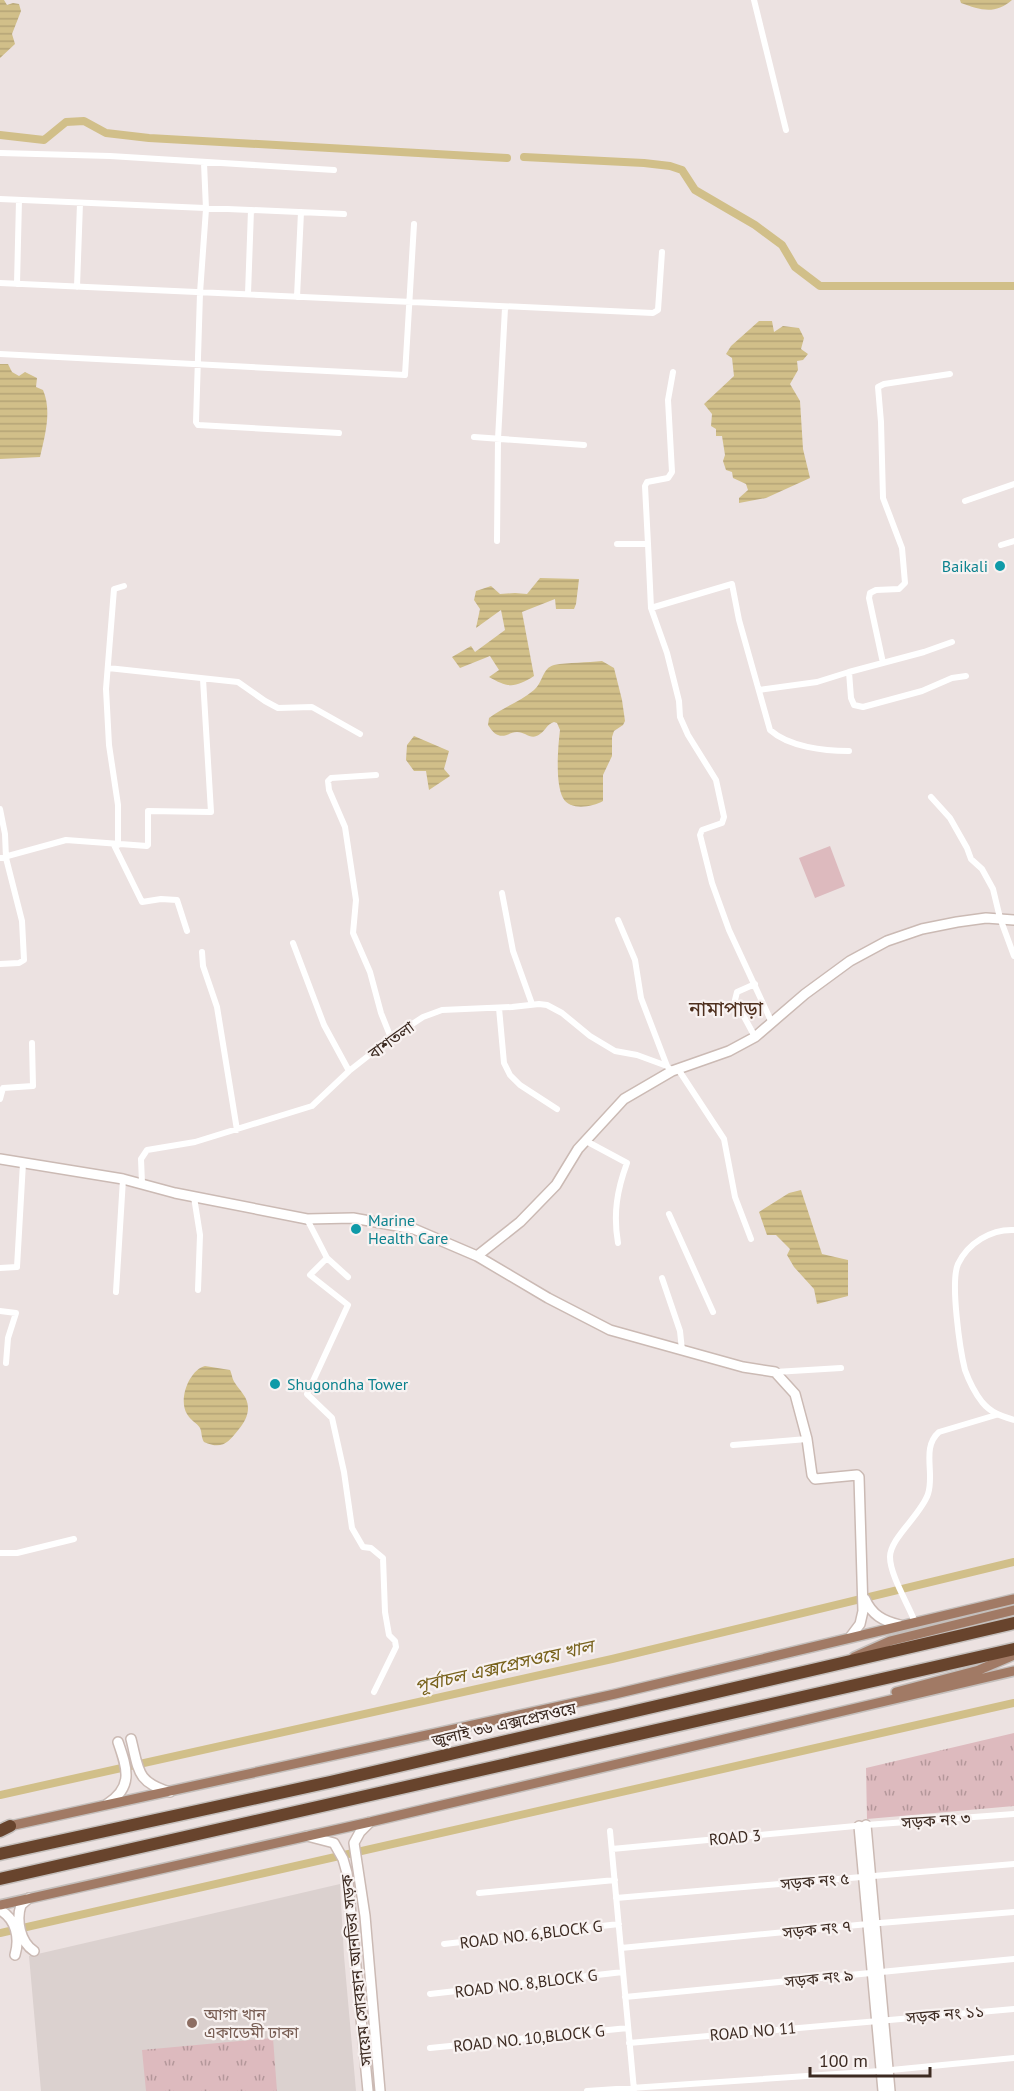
<svg xmlns="http://www.w3.org/2000/svg" width="1014" height="2091" font-family="'PT Sans','Noto Sans Bengali',sans-serif">
<defs>
<pattern id="grass-tufts" width="24" height="20" patternUnits="userSpaceOnUse" patternTransform="scale(1.5)"><rect width="24" height="20" fill="#ddbabe"/><path d="M3 7l-1-3M5 7V3M7 7l1-3M15 17l-1-3M17 17v-4M19 17l1-3" fill="none" stroke="#b4979a"/></pattern>
<pattern id="water-rules" width="6" height="5" patternUnits="userSpaceOnUse" patternTransform="scale(1.5)"><rect width="6" height="5" fill="#d1bf89"/><path d="M0 2.5h6" fill="none" stroke="#b4a476"/></pattern>
</defs>
<rect width="100%" height="100%" fill="#ece2e1"/>
<!-- built -->
<path fill="#dbd1cf" d="M 340,1884 L 344,1956 L 356,2091 L 41,2091 L 29,1956 Z"/>
<!-- grass -->
<path fill="url(#grass-tufts)" d="M 1014,1733 L 1014,1806 L 867,1819 L 866,1768 Z
M 273,2038 L 277,2091 L 146,2091 L 142,2050 Z"/>
<!-- garden -->
<path fill="#ddbabe" d="M 830,846 L 845,886 L 815,898 L 799,858 Z"/>
<!-- water -->
<path fill="url(#water-rules)" d="M 0,0 L 4,0 L 7,5 L 13,3 L 19,4 L 21,11 L 12,34 L 15,44 L 0,58 Z
M 960,0 L 1012,0 C 995,15 980,10 961,3 Z
M 759,321 L 772,321 L 774,332 L 783,326 L 799,328 L 804,338 L 801,349 L 808,354 L 803,360 L 797,361 L 798,370 L 790,384 L 800,401 L 803,449 L 810,478 L 766,498 L 739,503 L 739,498 L 748,490 L 746,484 L 733,478 L 732,472 L 726,470 L 723,461 L 725,455 L 722,436 L 716,436 L 716,429 L 711,426 L 712,414 L 704,404 L 734,376 L 732,358 L 726,354 L 731,346 Z
M 0,364 L 8,364 L 12,372 L 19,376 L 25,372 L 37,378 L 36,387 L 43,390 C 52,411 45,435 40,457 L 0,459 Z
M 540,578 L 579,579 L 576,604 L 574,609 L 556,609 L 555,599 L 522,612 L 534,676 C 515,688 508,688 489,677 L 499,670 L 490,656 L 460,668 L 452,657 L 471,646 L 475,652 L 505,630 L 501,610 L 476,628 L 480,609 L 474,600 L 476,591 L 491,586 L 500,594 L 515,593 L 527,594 Z
M 602,661 L 614,668 L 622,700 L 625,721 L 623,725 L 614,731 L 612,737 L 612,756 L 603,775 L 603,801 C 592,807 570,811 563,798 C 555,783 558,747 560,730 L 557,723 L 554,722 C 547,724 546,730 540,734 C 531,741 526,732 517,732 C 510,732 505,738 498,735 C 493,733 491,729 488,725 L 489,718 C 503,707 520,702 534,690 C 543,683 542,668 554,665 C 569,662 587,663 602,661 Z
M 414,736 L 449,751 L 444,769 L 450,776 L 429,790 L 426,771 L 414,771 L 406,760 L 407,745 Z
M 801,1190 L 822,1254 L 848,1260 L 848,1296 L 817,1304 L 814,1289 L 794,1267 L 787,1255 L 790,1249 L 776,1235 L 767,1235 L 759,1212 L 789,1193 Z
M 205,1366 L 230,1370 C 232,1374 232,1379 235,1383 C 240,1391 248,1397 248,1408 C 248,1416 244,1423 239,1429 C 228,1443 222,1450 204,1442 C 201,1437 202,1432 200,1428 C 197,1423 190,1420 187,1414 C 178,1400 189,1370 205,1366 Z"/>
<g fill="none" stroke-linecap="round" stroke-linejoin="round">
<!-- canal -->
<path stroke="#d1bf89" stroke-width="8" d="M 0,135 L 44,140 L 66,122 L 84,121 L 106,133 L 149,138 L 507,158
M 524,157 L 644,163 L 670,166 L 682,170 L 695,190 L 755,225 L 782,245 L 795,267 L 820,286 L 1014,286
M 0,1795 L 612,1659 L 1014,1562
M 0,1933 L 1014,1703"/>
<!-- secondary casing -->
<g stroke="#cbbab4" stroke-width="12">
<path id="secondary" d="M 0,1159 L 123,1179 L 175,1193 L 307,1219 L 353,1218 L 414,1229 L 477,1256 L 520,1222 L 556,1185 L 578,1149 L 624,1099 L 672,1071 L 729,1051 L 755,1037 L 805,994 L 850,961 L 887,941 L 922,929 L 957,922 L 986,918 L 1014,920
M 477,1256 L 548,1298 L 610,1330 L 743,1367 L 775,1372 L 795,1394 L 807,1439 L 812,1475 L 815,1479 L 857,1475 L 859,1477 L 863,1611 L 860,1624 L 851,1636
M 865,1599 C 872,1615 883,1621 900,1625
M 131,1739 C 139,1770 136,1782 170,1792
M 107,1804 C 134,1787 127,1768 118,1742
M 370,1822 L 360,1832 L 354,1843 L 365,1916 L 380,2091
M 866,1825 L 890,2091
M 859,1826 L 883,2091
M 307,1836 L 334,1843 L 343,1859 L 347,1873 L 368,2091
M 29,1898 L 21,1905 C 16,1920 20,1942 34,1951
M 0,1910 C 16,1919 20,1938 15,1955"/>
</g>
<!-- primary casing -->
<g stroke="#c4bfbc" stroke-width="12">
<path id="primary" d="M 854,1657 L 890,1641 L 1014,1610
M 896,1692 L 979,1670 L 1014,1655
M 5,1827 L 615,1694 L 1014,1599
M 0,1905 L 370,1822 L 1014,1671"/>
</g>
<!-- highway casing -->
<g stroke="#c4bfbc" stroke-width="15">
<path id="highway" d="M 0,1831 L 10,1826
M 0,1854 L 330,1782 L 1014,1623
M 0,1879 L 1014,1649"/>
</g>
<!-- street -->
<path stroke="#fff" stroke-width="6" d="M 754,0 L 786,130
M 0,153 L 110,156 L 334,170
M 204,163 L 206,209 L 200,293 L 196,422 L 198,425 L 339,433
M 0,199 L 344,214
M 0,283 L 653,313 L 658,310 L 662,252
M 17,284 L 19,200
M 77,287 L 80,203
M 248,294 L 251,210
M 297,297 L 301,212
M 0,354 L 405,375 L 414,224
M 474,437 L 584,445
M 965,501 L 1014,484
M 497,541 L 498,439 L 505,308
M 617,544 L 648,544 L 651,608 L 667,653 L 679,701 L 680,717 L 688,735 L 716,780 L 724,817 L 722,823 L 702,830 L 700,835 L 712,883 L 729,930 L 772,1023
M 648,544 L 645,486 L 647,482 L 668,478 L 672,472 L 668,400 L 673,372
M 1001,545 L 1014,541
M 651,608 L 732,584 L 739,620 L 770,730 C 789,747 824,751 849,751
M 883,663 L 869,598 L 870,593 L 876,590 L 899,589 L 905,583 L 902,548 L 883,498 L 881,422 L 878,387 L 884,384 L 950,374
M 108,668 L 238,682 L 265,701 L 278,708 L 312,707 L 360,734
M 849,672 L 851,698 L 854,705 L 863,707 L 922,691 L 952,678 L 966,676
M 759,690 L 817,682 L 849,672 L 924,652 L 952,642
M 376,775 L 331,778 L 328,781 L 329,790 L 345,827 L 356,900 L 353,933 L 370,972 L 381,1013 L 391,1038
M 931,797 L 950,818 L 967,848 L 971,859 L 982,869 L 993,889 L 1000,918 L 1014,956
M 0,809 L 5,834 L 6,858 L 22,921 L 24,960 L 19,963 L 0,964
M 114,845 L 142,902 L 161,899 L 177,900 L 187,931
M 118,845 L 118,805 L 109,745 L 106,689 L 114,589 L 124,586
M 0,858 L 66,840 L 147,846 L 148,845 L 148,811 L 211,812 L 203,679
M 502,893 L 513,951 L 532,1004
M 618,920 L 635,960 L 641,998 L 667,1066
M 293,943 L 324,1025 L 349,1071
M 202,952 L 203,966 L 217,1007 L 237,1130
M 499,1008 L 504,1063 L 510,1075 L 520,1085 L 557,1109
M 755,1037 L 735,1000 L 737,992 L 755,984
M 678,1069 L 724,1139 L 735,1197 L 751,1239
M 0,1099 L 3,1088 L 33,1086 L 32,1043
M 586,1141 L 627,1163 C 617,1190 613,1214 618,1243
M 142,1183 L 141,1159 L 147,1150 L 195,1142 L 312,1106 L 349,1071 L 391,1038 L 423,1017 L 442,1010 L 512,1007 L 539,1004 L 547,1005 L 562,1013 L 590,1036 L 615,1051 L 637,1055 L 667,1066 L 672,1071
M 194,1197 L 200,1235 L 198,1290
M 669,1214 L 713,1312
M 307,1219 L 327,1258 L 310,1275 L 348,1305 L 307,1394 L 332,1418 L 344,1472 L 352,1528 L 363,1547 L 371,1548 L 383,1558 L 385,1612 L 389,1635 L 395,1641 L 396,1647 L 374,1692
M 1014,1230 C 991,1229 968,1243 958,1264 C 950,1282 960,1350 965,1370 C 969,1381 975,1393 982,1402 C 991,1413 1001,1416 1014,1420
M 327,1258 L 348,1277
M 0,1268 L 17,1267 L 23,1163
M 662,1278 L 680,1331 L 682,1350
M 116,1292 L 123,1179
M 0,1311 L 16,1313 L 8,1338 L 6,1363
M 775,1372 L 841,1368
M 733,1445 L 807,1439
M 0,1553 L 17,1553 L 74,1539
M 915,1622 C 908,1604 890,1575 890,1557 C 890,1538 921,1515 928,1494 C 935,1473 921,1448 939,1432 L 996,1415
M 610,1831 L 634,2090
M 612,1849 L 866,1825 L 1014,1814
M 479,1893 L 615,1880
M 616,1898 L 1014,1864
M 444,1944 L 619,1924
M 621,1948 L 868,1924 L 1014,1912
M 430,1994 L 623,1972
M 625,1997 L 1014,1959
M 629,2043 L 1014,2009
M 430,2048 L 628,2028
M 587,2091 L 881,2071 L 1014,2058"/>
<!-- secondary -->
<use href="#secondary" stroke="#fff" stroke-width="9"/>
<!-- primary -->
<use href="#primary" stroke="#a17a65" stroke-width="9"/>
<!-- highway -->
<use href="#highway" stroke="#68442d" stroke-width="12"/>
</g>
<!-- markers -->
<g fill="#0f9aa8" stroke="#f8f2f1" stroke-width="2">
<circle cx="1000" cy="566" r="6"/>
<circle cx="356" cy="1229" r="6"/>
<circle cx="275" cy="1384" r="6"/>
</g>
<circle fill="#8d6e63" stroke="#f8f2f1" stroke-width="2" cx="192" cy="2023" r="6"/>
<g text-anchor="middle" dominant-baseline="central" stroke-width="4.5" stroke-linejoin="round" paint-order="stroke">
<!-- culture labels -->
<g font-size="16" fill="#0d838f" stroke="#f8f2f1" text-anchor="start">
<text x="988" y="566" text-anchor="end">Baikali</text>
<text x="368" y="1220">Marine<tspan x="368" dy="18">Health Care</tspan></text>
<text x="287" y="1384">Shugondha Tower</text>
</g>
<!-- street labels -->
<g font-size="16" fill="#3c2a21" stroke="#f8f2f1">
<text transform="translate(391 1040) rotate(-36)">বাশতলা</text>
<text transform="translate(504 1724) rotate(-13)">জুলাই ৩৬ এক্সপ্রেসওয়ে</text>
<text transform="translate(936 1820) rotate(-4)">সড়ক নং ৩</text>
<text transform="translate(735 1837) rotate(-5)">ROAD 3</text>
<text transform="translate(815 1881) rotate(-5)">সড়ক নং ৫</text>
<text transform="translate(817 1929) rotate(-6)">সড়ক নং ৭</text>
<text transform="translate(531 1934) rotate(-7)">ROAD NO. 6,BLOCK G</text>
<text transform="translate(356 1970) rotate(-96)">সায়েম সোবহান আনভির সড়ক</text>
<text transform="translate(819 1978) rotate(-6)">সড়ক নং ৯</text>
<text transform="translate(526 1983) rotate(-7)">ROAD NO. 8,BLOCK G</text>
<text transform="translate(945 2014) rotate(-5)">সড়ক নং ১১</text>
<text transform="translate(753 2031) rotate(-5)">ROAD NO 11</text>
<text transform="translate(529 2038) rotate(-6)">ROAD NO. 10,BLOCK G</text>
</g>
<!-- education labels -->
<g font-size="16" fill="#785e54" stroke="#f8f2f1" text-anchor="start">
<text x="204" y="2014">আগা খান<tspan x="204" dy="18">একাডেমী ঢাকা</tspan></text>
</g>
<!-- water labels -->
<g font-size="18" font-style="italic" fill="#78621c" stroke="#f8f2f1">
<text transform="translate(504 1666) rotate(-13)">পূর্বাচল এক্সপ্রেসওয়ে খাল</text>
</g>
<!-- quarter labels -->
<g font-size="20" fill="#4e2f1d" stroke="#f8f2f1">
<text x="726" y="1009">নামাপাড়া</text>
</g>
</g>
<!-- scale -->
<path d="M810 2067v9h120v-9" fill="none" stroke="#3c2a21" stroke-width="3"/>
<text x="819" y="2067" font-size="18" fill="#3c2a21" stroke="#f8f2f1" stroke-width="4.5" paint-order="stroke">100 m</text>
</svg>
